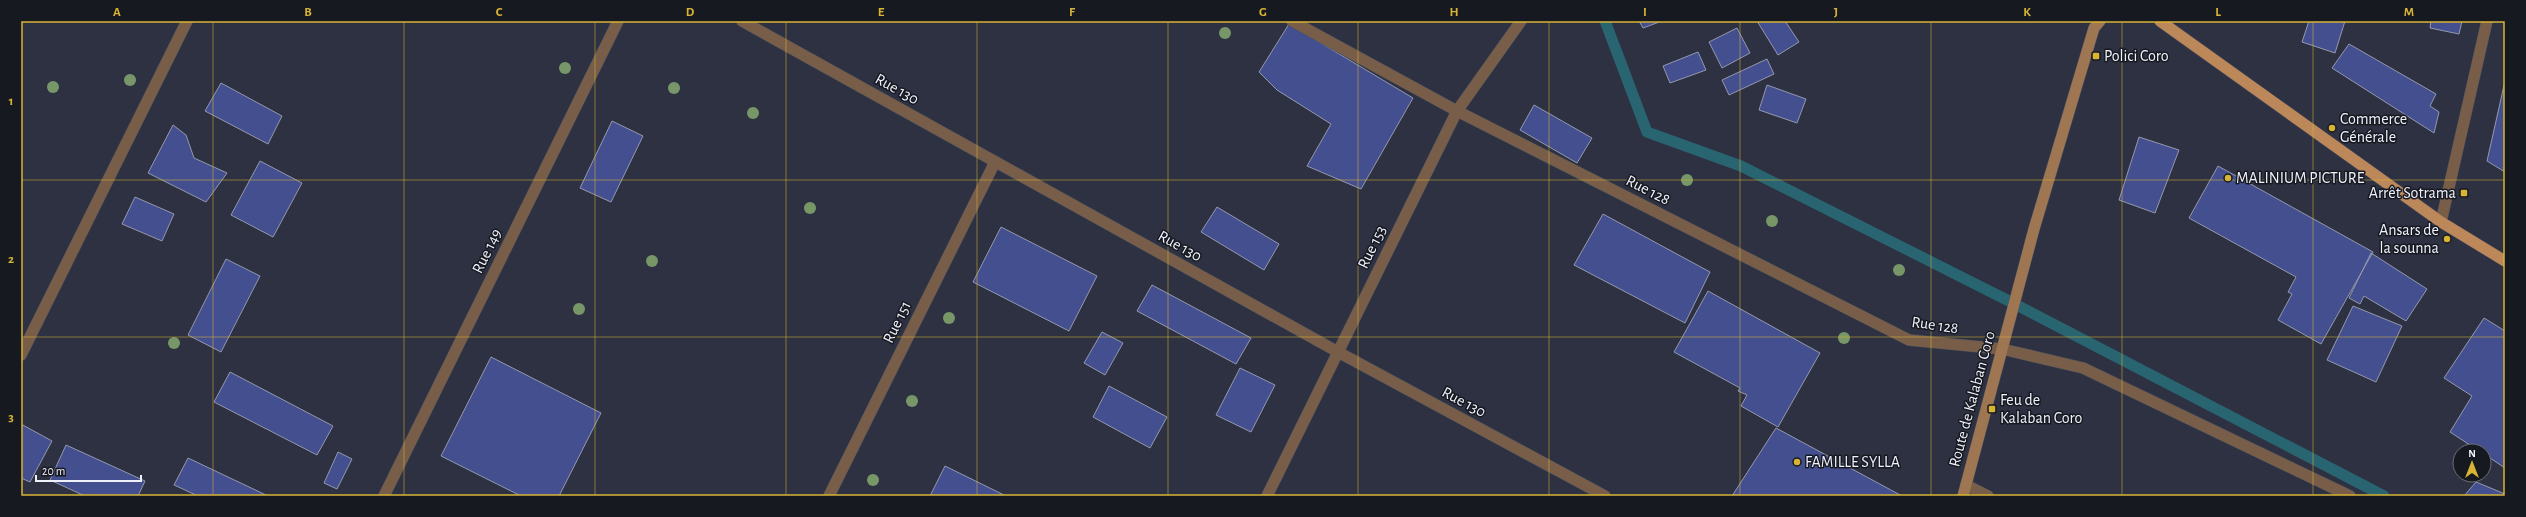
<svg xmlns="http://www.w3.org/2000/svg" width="2526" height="517" font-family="'Alegreya Sans',sans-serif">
<rect width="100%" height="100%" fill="#2d3141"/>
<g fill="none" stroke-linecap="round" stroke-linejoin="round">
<!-- stream -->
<path stroke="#296471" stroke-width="11" d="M 1605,21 L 1647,132 L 1741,166 L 2009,301 L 2384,496"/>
</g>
<!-- building -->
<path fill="#444f90" stroke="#9499ac" d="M 1639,21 L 1662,21 L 1643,28 Z
M 1757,21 L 1785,21 L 1799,42 L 1778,55 Z
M 2309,21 L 2345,21 L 2335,53 L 2302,42 Z
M 2431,21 L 2462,21 L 2459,34 L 2430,28 Z
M 1289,24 L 1413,98 L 1361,189 L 1307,166 L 1331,124 L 1277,90 L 1259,72 Z
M 1737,28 L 1750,53 L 1722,68 L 1709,42 Z
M 2349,44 L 2436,94 L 2430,106 L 2439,112 L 2434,133 L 2332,68 Z
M 1698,52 L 1706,70 L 1670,83 L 1663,66 Z
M 1767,59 L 1774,74 L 1729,95 L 1722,80 Z
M 2505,81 L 2505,172 L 2487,161 Z
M 221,83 L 282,116 L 268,144 L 205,111 Z
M 1767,85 L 1806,99 L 1797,123 L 1759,110 Z
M 1534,105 L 1592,138 L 1577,163 L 1520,130 Z
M 612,121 L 643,136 L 611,202 L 580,188 Z
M 173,125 L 186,135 L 194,158 L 227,173 L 206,202 L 148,173 Z
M 2139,137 L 2179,150 L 2155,213 L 2119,200 Z
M 260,161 L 302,183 L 273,237 L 231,215 Z
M 2218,166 L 2373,252 L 2321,344 L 2278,320 L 2292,294 L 2288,292 L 2296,277 L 2189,218 Z
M 135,197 L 174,214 L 162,241 L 122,224 Z
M 1217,207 L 1279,244 L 1264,270 L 1201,232 Z
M 1603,214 L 1710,272 L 1685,323 L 1574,265 Z
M 1001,227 L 1097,276 L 1069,331 L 973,282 Z
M 2371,253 L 2427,289 L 2406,321 L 2364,296 L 2360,304 L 2349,298 Z
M 226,259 L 260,276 L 221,352 L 188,335 Z
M 1152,285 L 1251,338 L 1236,364 L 1137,311 Z
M 1708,291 L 1820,353 L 1778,427 L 1741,406 L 1747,395 L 1738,391 L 1740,388 L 1674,352 Z
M 2353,306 L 2402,326 L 2376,382 L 2327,360 Z
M 2484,318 L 2505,331 L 2505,468 L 2484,454 L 2484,451 L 2479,451 L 2450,432 L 2472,396 L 2444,378 Z
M 1102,332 L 1123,343 L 1105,375 L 1084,363 Z
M 491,357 L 601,413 L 559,496 L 521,496 L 441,456 Z
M 1240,368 L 1275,385 L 1251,432 L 1216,415 Z
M 230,372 L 333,426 L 317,455 L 214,402 Z
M 1109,386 L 1167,417 L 1150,448 L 1093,417 Z
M 21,424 L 52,441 L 30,482 L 21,478 Z
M 1776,428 L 1902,496 L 1732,496 Z
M 66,445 L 145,481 L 138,496 L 85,496 L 50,480 Z
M 338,452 L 352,459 L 337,489 L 324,483 Z
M 188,458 L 268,496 L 198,496 L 174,485 Z
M 945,466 L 1006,496 L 930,496 Z
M 2476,482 L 2505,494 L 2505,496 L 2464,496 Z"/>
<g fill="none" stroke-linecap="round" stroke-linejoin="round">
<!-- minor casing -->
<g stroke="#4c505f" stroke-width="12">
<path id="minor" d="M 742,21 L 1338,352 L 1605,496
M 1292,21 L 1457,111 L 1909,340 L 2002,349 L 2083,368 L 2350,496
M 2441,222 L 2487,21
M 21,355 L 187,21
M 1966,485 L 1988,496
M 384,496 L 618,21
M 829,496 L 995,162
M 1267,496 L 1457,111 L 1521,21"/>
</g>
<!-- secondary casing -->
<g stroke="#4c505f" stroke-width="12">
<path id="secondary" d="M 1963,496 L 2034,229 L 2094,28 L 2100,21"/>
</g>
<!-- primary casing -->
<g stroke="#4c505f" stroke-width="12">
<path id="primary" d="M 2160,21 L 2441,222 L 2505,261"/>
</g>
<!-- minor -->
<use href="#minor" stroke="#785e48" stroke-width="11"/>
<!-- secondary -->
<use href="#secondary" stroke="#9f7652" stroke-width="11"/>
<!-- primary -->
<use href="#primary" stroke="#bd8859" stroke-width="11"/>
</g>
<!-- trees -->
<g fill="#779769">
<circle cx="1225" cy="33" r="6"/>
<circle cx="565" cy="68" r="6"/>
<circle cx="130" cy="80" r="6"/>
<circle cx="53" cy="87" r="6"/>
<circle cx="674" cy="88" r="6"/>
<circle cx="753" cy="113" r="6"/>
<circle cx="1687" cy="180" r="6"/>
<circle cx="810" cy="208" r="6"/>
<circle cx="1772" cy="221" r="6"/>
<circle cx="652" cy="261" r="6"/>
<circle cx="1899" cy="270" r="6"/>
<circle cx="579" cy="309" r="6"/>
<circle cx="949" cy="318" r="6"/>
<circle cx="1844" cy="338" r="6"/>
<circle cx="174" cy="343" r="6"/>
<circle cx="912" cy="401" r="6"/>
<circle cx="873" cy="480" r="6"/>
</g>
<!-- grid -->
<path fill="none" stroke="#d7b434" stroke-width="1" stroke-opacity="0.55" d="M 213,21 L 213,496M 404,21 L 404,496M 595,21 L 595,496M 786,21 L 786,496M 977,21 L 977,496M 1168,21 L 1168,496M 1358,21 L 1358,496M 1549,21 L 1549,496M 1740,21 L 1740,496M 1931,21 L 1931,496M 2122,21 L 2122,496M 2313,21 L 2313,496M 21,180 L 2505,180M 21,337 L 2505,337"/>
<!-- markers -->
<g fill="#d7b434" stroke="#171920" stroke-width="1.5">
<rect x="2092" y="52" width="8" height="8" rx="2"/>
<circle cx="2332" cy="128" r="4"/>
<circle cx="2228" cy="178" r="4"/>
<rect x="2460" y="189" width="8" height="8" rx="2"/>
<circle cx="2447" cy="239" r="4"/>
<rect x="1988" y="405" width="8" height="8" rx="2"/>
<circle cx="1797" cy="462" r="4"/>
</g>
<g text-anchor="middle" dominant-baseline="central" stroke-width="3" stroke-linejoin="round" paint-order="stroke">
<!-- poi labels -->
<g font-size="16" fill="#eff1fc" stroke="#171920" text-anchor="start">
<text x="2104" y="56">Polici Coro</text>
<text x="2340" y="119">Commerce<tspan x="2340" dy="18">Générale</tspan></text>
<text x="2236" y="178">MALINIUM PICTURE</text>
<text x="2456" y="193" text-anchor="end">Arrêt Sotrama</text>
<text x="2439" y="230" text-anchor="end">Ansars de<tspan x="2439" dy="18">la sounna</tspan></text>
<text x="2000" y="400">Feu de<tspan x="2000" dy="18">Kalaban Coro</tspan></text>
<text x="1805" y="462">FAMILLE SYLLA</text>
</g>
<!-- street labels -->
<g font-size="16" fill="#eff1fc" stroke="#171920">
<text transform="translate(897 89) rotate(29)">Rue 130</text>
<text transform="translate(1648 190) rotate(27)">Rue 128</text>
<text transform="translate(1180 246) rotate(29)">Rue 130</text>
<text transform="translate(1372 247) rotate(-64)">Rue 153</text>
<text transform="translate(487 251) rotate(-64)">Rue 149</text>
<text transform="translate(897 322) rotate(-64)">Rue 151</text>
<text transform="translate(1935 325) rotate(8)">Rue 128</text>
<text transform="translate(1972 399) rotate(-75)">Route de Kalaban Coro</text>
<text transform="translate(1464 402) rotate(28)">Rue 130</text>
</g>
</g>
<!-- border -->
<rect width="2526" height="517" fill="none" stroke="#171920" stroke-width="44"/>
<!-- north arrow -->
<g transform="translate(2472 463)"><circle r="19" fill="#171920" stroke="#6d6f78"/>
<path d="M0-3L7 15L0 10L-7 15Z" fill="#d7b434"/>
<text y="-6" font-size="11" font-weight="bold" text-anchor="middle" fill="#eff1fc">N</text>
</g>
<!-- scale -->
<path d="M36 475v6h105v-6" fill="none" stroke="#eff1fc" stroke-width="2"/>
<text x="42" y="475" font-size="12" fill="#eff1fc" stroke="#171920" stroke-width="3" paint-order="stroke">20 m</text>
<rect x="22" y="22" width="2482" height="473" fill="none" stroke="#d7b434" stroke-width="1.5"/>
<g font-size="13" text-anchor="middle" font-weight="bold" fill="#d7b434">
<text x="117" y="16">A</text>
<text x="308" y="16">B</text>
<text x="499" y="16">C</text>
<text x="690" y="16">D</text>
<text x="881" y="16">E</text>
<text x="1072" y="16">F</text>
<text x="1263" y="16">G</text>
<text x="1454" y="16">H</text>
<text x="1645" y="16">I</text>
<text x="1836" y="16">J</text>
<text x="2027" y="16">K</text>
<text x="2218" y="16">L</text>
<text x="2409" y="16">M</text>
<text x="11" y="105">1</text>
<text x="11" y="263">2</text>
<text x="11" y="421">3</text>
</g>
</svg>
